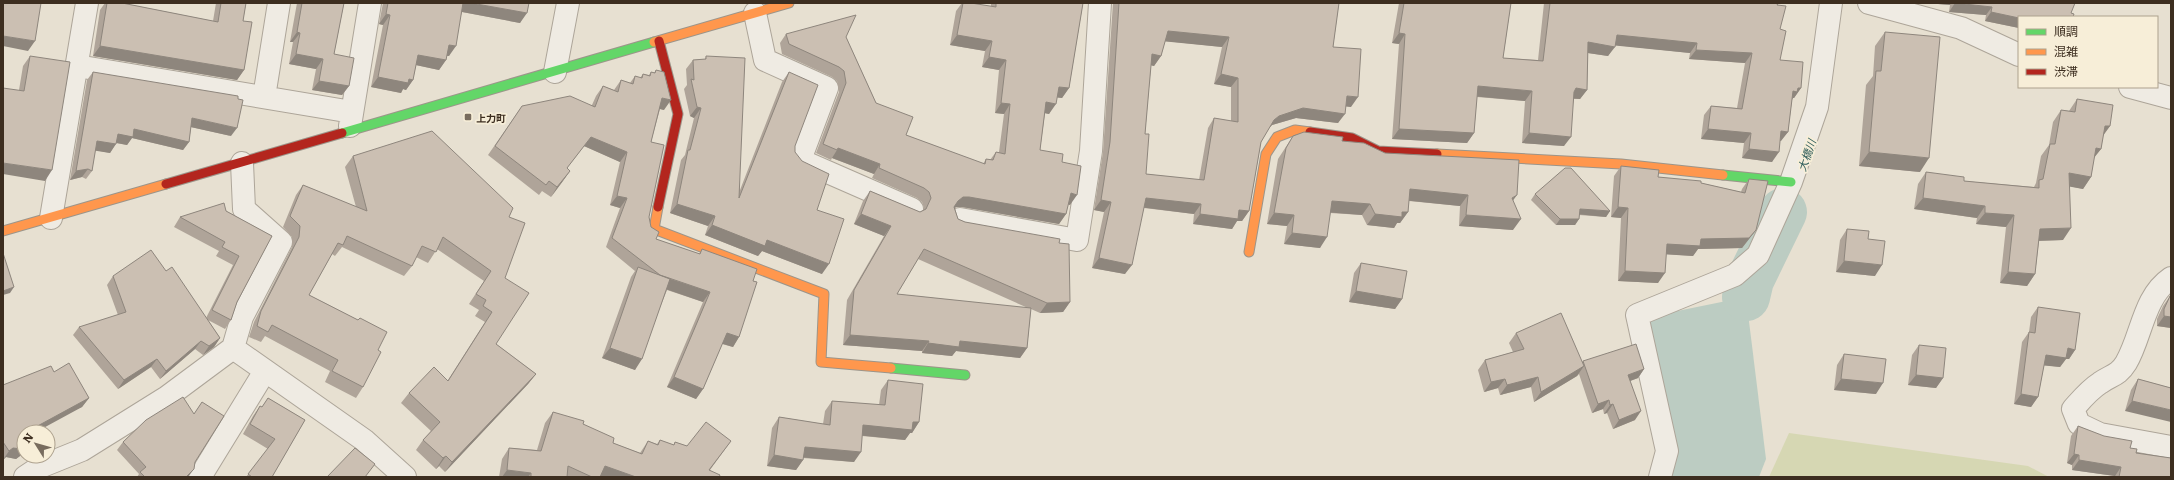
<svg xmlns="http://www.w3.org/2000/svg" width="2174" height="480" font-family="Literata,'Noto Sans JP',serif">
<rect width="100%" height="100%" fill="#e7e0d1"/>
<!-- green -->
<path fill="#d6d7b3" d="M 1789,433 L 2028,466 L 2049,477 L 1769,477 Z"/>
<!-- water -->
<path fill="#bcccc2" d="M 1746,297 L 1766,459 L 1759,477 L 1666,477 L 1643,318 Z"/>
<g fill="none" stroke-linecap="round" stroke-linejoin="round">
<!-- river -->
<path stroke="#bcccc2" stroke-width="48" d="M 1746,297 L 1750,280 L 1783,212"/>
<!-- street casing -->
<g stroke="#ada599" stroke-width="24">
<path id="street" d="M 1869,3 L 1961,28 L 2019,55
M 755,13 L 765,60 L 827,88 L 800,160 L 912,209
M 77,66 L 352,112
M 555,72 L 568,3
M 2130,87 L 2171,98
M 264,97 L 279,3
M 350,126 L 370,3
M 51,218 L 87,3
M 960,219 L 1077,240 L 1091,151 L 1100,3
M 2171,278 C 2143,297 2142,336 2126,363 C 2118,376 2111,375 2100,383 C 2089,390 2081,400 2073,409 L 2079,424 L 2100,434 L 2171,447
M 233,348 L 364,440 L 405,477
M 25,477 L 40,467 L 82,450 L 167,397 L 233,348 L 242,317 L 281,242 L 244,209 L 242,163
M 200,477 L 265,371
M 1660,477 L 1667,451 L 1637,315 L 1735,275 L 1758,255 L 1791,182 L 1817,107 L 1831,3"/>
</g>
<!-- fast casing -->
<g stroke="#9c958a" stroke-width="11">
<path id="fast" d="M 342,133 L 654,42
M 1723,175 L 1791,182
M 891,368 L 965,375"/>
</g>
<!-- slow casing -->
<g stroke="#9c958a" stroke-width="11">
<path id="slow" d="M 654,42 L 789,3
M 1437,154 L 1621,164 L 1723,175
M 658,207 L 654,229 L 824,294 L 821,362 L 891,368
M 3,231 L 166,184
M 1249,252 L 1266,154 L 1277,137 L 1295,130 L 1310,132"/>
</g>
<!-- jam casing -->
<g stroke="#9c958a" stroke-width="11">
<path id="jam" d="M 1310,132 L 1352,138 L 1378,151 L 1437,154
M 166,184 L 342,133
M 658,207 L 678,114 L 659,41"/>
</g>
<!-- street -->
<use href="#street" stroke="#efebe3" stroke-width="22"/>
<!-- fast -->
<use href="#fast" stroke="#63d668" stroke-width="9"/>
<!-- slow -->
<use href="#slow" stroke="#ff974d" stroke-width="9"/>
<!-- jam -->
<use href="#jam" stroke="#b3261e" stroke-width="9"/>
</g>
<!-- wall -->
<path fill="#afa499" fill-rule="evenodd" d="M 105,3 L 122,3 L 213,21 L 216,3 L 246,3 L 243,21 L 244,70 L 237,80 L 93,56 L 100,10 Z
M 297,3 L 344,3 L 334,54 L 349,86 L 342,95 L 312,90 L 316,69 L 289,64 L 293,42 L 290,42 Z
M 383,3 L 529,3 L 520,23 L 462,12 L 449,56 L 447,56 L 446,60 L 439,70 L 416,65 L 413,80 L 406,90 L 403,89 L 401,93 L 371,87 L 383,25 L 379,24 Z
M 962,3 L 971,3 L 991,7 L 991,3 L 1083,3 L 1069,88 L 1062,98 L 1057,97 L 1049,114 L 1045,113 L 1040,150 L 1062,162 L 1070,205 L 1068,204 L 1066,214 L 1059,224 L 962,207 L 956,207 L 955,208 L 958,219 L 965,222 L 1059,243 L 1070,302 L 1063,312 L 1040,313 L 1031,309 L 1027,348 L 1020,358 L 956,351 L 952,356 L 922,353 L 922,351 L 843,345 L 847,300 L 884,236 L 854,224 L 863,201 L 870,191 L 920,212 L 923,210 L 924,208 L 922,202 L 917,198 L 872,178 L 874,174 L 832,158 L 831,160 L 816,153 L 839,92 L 837,81 L 832,77 L 782,54 L 780,43 L 786,34 L 846,37 L 876,103 L 906,135 L 983,164 L 986,159 L 990,160 L 996,152 L 999,152 L 1004,114 L 995,113 L 999,70 L 982,67 L 985,51 L 950,45 L 956,11 ZM 918,259 L 1028,308 L 897,294 Z
M 1113,3 L 1339,3 L 1333,47 L 1351,107 L 1346,106 L 1338,123 L 1296,118 L 1272,125 L 1269,128 L 1261,142 L 1249,211 L 1242,221 L 1237,221 L 1232,229 L 1193,224 L 1194,214 L 1144,208 L 1125,274 L 1092,268 L 1104,212 L 1094,210 L 1103,152 ZM 1165,41 L 1222,47 L 1214,84 L 1231,87 L 1231,121 L 1214,118 L 1208,128 L 1199,180 L 1146,174 L 1145,134 L 1151,65 L 1154,66 L 1161,56 Z
M 1399,3 L 1511,3 L 1503,58 L 1538,60 L 1544,3 L 1778,3 L 1780,29 L 1780,60 L 1801,88 L 1794,98 L 1793,98 L 1792,100 L 1788,132 L 1780,141 L 1772,162 L 1742,158 L 1744,143 L 1701,139 L 1704,115 L 1711,106 L 1737,108 L 1745,63 L 1689,59 L 1690,53 L 1615,45 L 1608,56 L 1588,53 L 1587,90 L 1580,99 L 1574,99 L 1564,146 L 1522,143 L 1525,101 L 1477,97 L 1474,133 L 1467,143 L 1392,139 L 1399,44 L 1392,43 Z
M 1938,3 L 2075,3 L 2019,17 L 2019,28 L 1985,21 L 1986,15 L 1949,12 L 1950,5 L 1938,4 Z
M 1885,32 L 1920,172 L 1859,166 L 1866,85 L 1873,76 L 1875,46 Z
M 30,56 L 45,181 L 19,90 L 23,66 Z
M 706,56 L 740,190 L 782,82 L 789,72 L 795,146 L 795,152 L 817,210 L 822,274 L 762,251 L 758,256 L 705,235 L 708,226 L 670,213 L 681,160 L 685,155 L 694,118 L 690,116 L 684,89 L 687,85 L 686,69 L 693,60 L 705,59 Z
M 656,70 L 664,110 L 660,109 L 651,142 L 649,217 L 651,227 L 656,239 L 699,254 L 702,249 L 753,281 L 739,337 L 733,347 L 722,344 L 703,389 L 696,399 L 667,387 L 703,302 L 667,290 L 635,370 L 602,358 L 631,277 L 635,271 L 606,247 L 620,208 L 610,205 L 620,162 L 584,146 L 567,168 L 570,171 L 551,197 L 542,191 L 539,195 L 488,155 L 522,106 L 592,105 L 596,96 L 603,86 L 614,90 L 621,80 L 630,83 L 635,76 L 640,78 L 643,74 L 649,75 L 651,72 L 654,73 Z
M 93,72 L 231,136 L 191,127 L 189,142 L 183,150 L 132,138 L 127,145 L 116,143 L 110,153 L 95,150 L 92,171 L 86,179 L 82,177 L 70,180 L 87,80 Z
M 2077,99 L 2110,126 L 2103,136 L 2101,149 L 2094,158 L 2091,177 L 2083,189 L 2069,186 L 2063,240 L 2039,241 L 2035,274 L 2027,286 L 2000,283 L 2006,227 L 1976,224 L 1977,218 L 1914,209 L 1918,184 L 1926,172 L 1964,181 L 2034,187 L 2036,183 L 2041,156 L 2049,145 L 2053,122 L 2061,110 L 2069,111 Z
M 1293,136 L 1342,141 L 1385,153 L 1513,201 L 1513,230 L 1459,226 L 1460,206 L 1409,201 L 1408,212 L 1400,223 L 1397,223 L 1394,228 L 1367,225 L 1362,215 L 1330,213 L 1320,248 L 1284,244 L 1287,226 L 1267,224 L 1278,159 Z
M 353,156 L 509,217 L 505,278 L 496,344 L 536,374 L 528,384 L 445,472 L 439,466 L 436,469 L 416,450 L 423,440 L 431,431 L 401,403 L 409,393 L 448,380 L 485,322 L 475,316 L 479,310 L 469,304 L 484,281 L 437,249 L 428,263 L 416,257 L 412,266 L 404,276 L 342,247 L 335,256 L 332,254 L 309,295 L 358,320 L 360,318 L 378,350 L 363,387 L 356,398 L 325,382 L 330,371 L 265,336 L 261,342 L 249,337 L 254,322 L 292,247 L 292,237 L 283,227 L 296,195 L 303,185 L 356,207 L 345,167 Z
M 1621,166 L 1658,177 L 1701,183 L 1741,192 L 1742,189 L 1749,179 L 1756,230 L 1742,248 L 1698,249 L 1693,256 L 1666,254 L 1658,283 L 1618,281 L 1621,218 L 1611,217 L 1614,176 Z
M 1535,194 L 1610,211 L 1606,217 L 1579,215 L 1579,219 L 1575,225 L 1556,225 L 1531,200 Z
M 226,211 L 272,236 L 237,302 L 231,320 L 225,329 L 208,320 L 220,338 L 214,347 L 203,355 L 195,349 L 160,379 L 151,367 L 118,389 L 73,335 L 79,327 L 118,315 L 107,285 L 113,276 L 166,271 L 206,318 L 233,265 L 216,256 L 219,251 L 174,227 L 180,217 Z
M 1847,229 L 1868,239 L 1875,276 L 1836,272 L 1840,240 Z
M 1361,263 L 1402,299 L 1395,309 L 1349,302 L 1354,273 Z
M 2170,296 L 2171,328 L 2157,326 L 2157,319 L 2163,306 Z
M 2038,307 L 2075,350 L 2069,359 L 2066,359 L 2060,367 L 2044,365 L 2038,397 L 2031,407 L 2014,404 L 2022,342 L 2029,332 L 2031,317 Z
M 1516,333 L 1582,362 L 1583,361 L 1644,369 L 1638,378 L 1630,381 L 1635,420 L 1613,429 L 1607,413 L 1604,414 L 1603,409 L 1592,413 L 1579,374 L 1577,376 L 1534,402 L 1531,387 L 1500,395 L 1498,388 L 1484,392 L 1478,370 L 1485,360 L 1513,352 L 1509,343 Z
M 1919,345 L 1943,378 L 1936,388 L 1908,385 L 1912,355 Z
M 1844,354 L 1876,394 L 1834,390 L 1837,365 Z
M 2138,379 L 2171,388 L 2125,411 L 2131,390 Z
M 888,380 L 919,422 L 912,433 L 910,433 L 905,440 L 862,436 L 854,462 L 803,458 L 803,460 L 796,470 L 767,466 L 772,428 L 779,417 L 823,424 L 825,411 L 832,401 L 879,405 L 881,390 Z
M 3,385 L 89,398 L 82,407 L 24,432 L 24,453 L 16,459 L 6,457 L 3,460 Z
M 268,398 L 305,420 L 272,477 L 246,477 L 268,449 L 243,434 L 253,416 L 260,406 L 262,407 Z
M 202,402 L 195,462 L 188,477 L 137,477 L 139,474 L 117,450 L 123,442 L 194,414 Z
M 553,412 L 583,424 L 613,443 L 640,453 L 648,441 L 657,444 L 660,440 L 674,445 L 675,442 L 687,446 L 731,441 L 710,470 L 719,477 L 499,477 L 502,459 L 509,448 L 537,450 L 545,423 Z
M 2078,426 L 2130,448 L 2171,477 L 2114,477 L 2115,476 L 2072,470 L 2072,465 L 2067,463 L 2071,436 Z"/>
<!-- shaded-wall -->
<path fill="#8e867d" d="M 462,3 L 471,3 L 527,13 L 520,23 L 457,11 Z
M 1938,3 L 1951,3 L 1950,5 L 1938,4 Z
M 1955,3 L 1992,7 L 1986,15 L 1949,12 Z
M 1991,12 L 2019,18 L 2019,28 L 1985,21 Z
M 386,14 L 390,15 L 383,25 L 379,24 Z
M 1168,31 L 1229,37 L 1222,47 L 1161,41 Z
M 297,32 L 300,33 L 293,42 L 290,42 Z
M 1399,33 L 1405,34 L 1399,44 L 1392,43 Z
M 957,35 L 992,41 L 985,51 L 950,45 Z
M 1617,35 L 1697,43 L 1690,53 L 1610,45 Z
M 3,36 L 35,41 L 28,51 L 3,46 Z
M 1588,42 L 1615,47 L 1608,56 L 1581,52 Z
M 449,45 L 456,46 L 449,56 L 442,55 Z
M 100,46 L 244,70 L 237,80 L 93,56 Z
M 1696,50 L 1752,53 L 1745,63 L 1689,59 Z
M 296,54 L 323,59 L 316,69 L 289,64 Z
M 1152,54 L 1161,56 L 1154,66 L 1145,64 Z
M 418,55 L 446,60 L 439,70 L 411,64 Z
M 989,57 L 1006,60 L 999,70 L 982,67 Z
M 1221,74 L 1238,78 L 1231,87 L 1214,84 Z
M 378,77 L 409,79 L 413,80 L 406,90 L 403,89 L 401,93 L 371,87 Z
M 319,81 L 349,86 L 342,95 L 312,90 Z
M 1478,86 L 1532,91 L 1525,101 L 1471,96 Z
M 1059,87 L 1069,88 L 1062,98 L 1052,97 Z
M 1576,88 L 1587,90 L 1580,99 L 1569,98 Z
M 1798,88 L 1801,88 L 1794,98 L 1793,98 L 1790,101 L 1793,91 Z
M 1347,96 L 1358,97 L 1351,107 L 1341,106 Z
M 662,98 L 671,100 L 664,110 L 656,108 Z
M 1046,102 L 1056,104 L 1049,114 L 1039,112 Z
M 1001,103 L 1010,104 L 1004,114 L 995,113 Z
M 697,107 L 701,108 L 694,118 L 690,116 Z
M 1303,108 L 1345,114 L 1338,123 L 1296,118 L 1272,125 L 1267,130 L 1274,120 L 1279,116 Z
M 192,118 L 237,128 L 231,136 L 186,126 Z
M 2105,126 L 2110,126 L 2101,138 Z
M 134,129 L 189,142 L 183,150 L 132,138 L 127,145 L 112,142 L 118,134 Z
M 1399,129 L 1474,133 L 1467,143 L 1392,139 Z
M 1708,129 L 1751,133 L 1744,143 L 1701,139 Z
M 1781,131 L 1788,132 L 1781,141 L 1775,141 Z
M 1529,133 L 1571,137 L 1564,146 L 1522,143 Z
M 591,137 L 627,152 L 620,162 L 584,146 L 560,177 Z
M 97,141 L 116,144 L 110,153 L 91,150 Z
M 838,148 L 880,164 L 874,174 L 832,158 L 837,150 Z
M 2096,148 L 2101,149 L 2092,160 Z
M 1749,149 L 1779,152 L 1772,162 L 1742,158 Z
M 1869,152 L 1929,158 L 1920,172 L 1859,166 Z
M 3,163 L 52,170 L 45,181 L 3,174 Z
M 88,169 L 82,177 L 70,180 L 76,171 Z
M 570,171 L 563,181 L 551,197 L 557,187 Z
M 2069,173 L 2091,177 L 2083,189 L 2061,185 Z
M 1410,189 L 1468,195 L 1460,206 L 1402,200 Z
M 1071,193 L 1077,195 L 1070,205 L 1064,203 Z
M 1517,195 L 1509,206 L 1512,198 Z
M 617,196 L 627,198 L 620,208 L 610,205 Z
M 963,197 L 969,197 L 1066,214 L 1059,224 L 962,207 L 956,207 L 951,211 L 958,201 Z
M 1146,198 L 1201,204 L 1194,214 L 1139,207 Z
M 1923,198 L 1985,206 L 1977,218 L 1914,209 Z
M 1101,200 L 1111,202 L 1104,212 L 1094,210 Z
M 1332,201 L 1370,204 L 1362,215 L 1324,212 Z
M 677,204 L 715,216 L 708,226 L 670,213 Z
M 1618,207 L 1628,208 L 1621,218 L 1611,217 Z
M 1580,209 L 1610,211 L 1606,217 L 1576,214 Z
M 1239,210 L 1249,211 L 1242,221 L 1237,221 L 1232,229 L 1193,224 L 1200,214 Z
M 1402,212 L 1408,212 L 1400,223 L 1397,223 L 1394,228 L 1367,225 L 1375,214 Z
M 1274,213 L 1294,215 L 1287,226 L 1267,224 Z
M 1985,213 L 2014,215 L 2006,227 L 1976,224 Z
M 861,214 L 891,226 L 884,236 L 854,224 Z
M 1466,215 L 1521,219 L 1513,230 L 1459,226 Z
M 1560,219 L 1579,219 L 1575,225 L 1556,225 Z
M 712,225 L 767,240 L 829,264 L 822,274 L 762,251 L 758,256 L 705,235 Z
M 2071,228 L 2063,240 L 2032,241 L 2040,229 Z
M 1756,230 L 1742,248 L 1698,249 L 1693,256 L 1660,254 L 1667,244 Z
M 1292,233 L 1327,237 L 1320,248 L 1284,244 Z
M 1099,258 L 1132,265 L 1125,274 L 1092,268 Z
M 1844,261 L 1882,265 L 1875,276 L 1836,272 Z
M 1625,271 L 1665,273 L 1658,283 L 1618,281 Z
M 2008,272 L 2035,274 L 2027,286 L 2000,283 Z
M 661,276 L 710,292 L 703,302 L 654,285 Z
M 14,287 L 10,293 L 3,295 L 3,291 Z
M 1356,291 L 1402,299 L 1395,309 L 1349,302 Z
M 1070,302 L 1063,312 L 1040,313 L 1047,303 Z
M 2164,316 L 2171,317 L 2171,328 L 2157,326 Z
M 727,333 L 739,337 L 733,347 L 720,343 Z
M 850,335 L 929,341 L 922,351 L 843,345 Z
M 220,338 L 214,347 L 203,355 L 209,346 Z
M 201,341 L 195,349 L 160,379 L 166,371 Z
M 960,341 L 1027,348 L 1020,358 L 956,351 L 952,356 L 922,353 L 928,343 Z
M 610,348 L 642,359 L 635,370 L 602,358 Z
M 2068,348 L 2075,350 L 2069,359 L 2066,359 L 2060,367 L 2039,365 L 2046,355 Z
M 157,359 L 151,367 L 118,389 L 124,380 Z
M 1584,366 L 1577,376 L 1534,402 L 1541,392 Z
M 1644,369 L 1638,378 L 1622,384 L 1628,375 Z
M 536,374 L 528,384 L 445,472 L 452,462 Z
M 1916,375 L 1943,378 L 1936,388 L 1908,385 Z
M 674,377 L 703,389 L 696,399 L 667,387 Z
M 1538,377 L 1531,387 L 1500,395 L 1507,385 Z
M 1505,379 L 1498,388 L 1484,392 L 1491,382 Z
M 1841,379 L 1883,383 L 1876,394 L 1834,390 Z
M 2021,394 L 2038,397 L 2031,407 L 2014,404 Z
M 89,398 L 82,407 L 36,432 L 30,432 L 32,429 Z
M 1609,400 L 1603,409 L 1592,413 L 1598,404 Z
M 2132,401 L 2171,410 L 2171,422 L 2125,411 Z
M 1613,404 L 1607,413 L 1604,414 L 1610,405 Z
M 1641,411 L 1635,420 L 1613,429 L 1619,420 Z
M 913,422 L 919,422 L 912,433 L 910,433 L 905,440 L 856,435 L 863,425 Z
M 805,447 L 861,452 L 854,462 L 798,457 Z
M 13,448 L 24,448 L 24,453 L 16,459 L 6,457 L 3,460 L 9,451 Z
M 2074,454 L 2079,455 L 2072,465 L 2067,463 Z
M 774,455 L 803,460 L 796,470 L 767,466 Z
M 446,456 L 439,466 L 436,469 L 443,458 Z
M 2079,460 L 2121,467 L 2115,476 L 2072,470 Z
M 605,466 L 636,477 L 598,477 Z
M 194,469 L 188,477 L 186,477 Z
M 507,470 L 531,473 L 528,477 L 502,477 Z"/>
<!-- building -->
<path fill="#cbbfb2" stroke="#8e867d" fill-rule="evenodd" d="M 3,3 L 41,3 L 35,41 L 3,36 Z
M 107,3 L 122,3 L 218,22 L 221,3 L 246,3 L 243,21 L 252,22 L 244,70 L 100,46 Z
M 302,3 L 344,3 L 334,54 L 354,58 L 349,86 L 319,81 L 323,59 L 296,54 L 300,33 L 297,32 Z
M 388,3 L 463,3 L 456,46 L 449,45 L 446,60 L 418,55 L 413,80 L 409,79 L 408,83 L 378,77 L 390,15 L 386,14 Z
M 471,3 L 529,3 L 527,13 Z
M 963,3 L 971,3 L 996,7 L 996,3 L 1083,3 L 1069,88 L 1059,87 L 1056,104 L 1046,102 L 1040,150 L 1063,154 L 1062,162 L 1081,166 L 1077,195 L 1071,193 L 1066,214 L 969,197 L 963,197 L 958,201 L 954,207 L 958,219 L 965,222 L 1060,239 L 1059,243 L 1069,244 L 1070,302 L 1047,303 L 924,249 L 897,294 L 1031,308 L 1027,348 L 960,341 L 959,347 L 928,343 L 929,341 L 850,335 L 854,290 L 891,226 L 861,214 L 870,191 L 920,212 L 926,209 L 931,198 L 929,192 L 924,188 L 879,168 L 880,164 L 838,148 L 837,150 L 823,144 L 846,83 L 844,71 L 839,67 L 789,44 L 786,34 L 856,15 L 846,37 L 876,103 L 913,117 L 906,135 L 985,164 L 986,159 L 993,160 L 996,152 L 1005,154 L 1010,104 L 1001,103 L 1006,60 L 989,57 L 992,41 L 957,35 Z
M 1119,3 L 1339,3 L 1333,47 L 1361,49 L 1358,97 L 1347,96 L 1345,114 L 1303,108 L 1279,116 L 1274,120 L 1261,142 L 1249,211 L 1239,210 L 1238,219 L 1200,214 L 1201,204 L 1146,198 L 1132,265 L 1099,258 L 1111,202 L 1101,200 L 1110,142 ZM 1168,31 L 1229,37 L 1221,74 L 1238,78 L 1238,122 L 1214,118 L 1204,180 L 1146,174 L 1149,134 L 1145,134 L 1152,54 L 1161,56 Z
M 1404,3 L 1511,3 L 1503,58 L 1543,61 L 1550,3 L 1778,3 L 1777,5 L 1786,6 L 1780,29 L 1786,31 L 1780,60 L 1803,62 L 1801,88 L 1798,88 L 1797,92 L 1793,91 L 1788,132 L 1781,131 L 1779,152 L 1749,149 L 1751,133 L 1708,129 L 1711,106 L 1742,109 L 1752,53 L 1696,50 L 1697,43 L 1617,35 L 1615,47 L 1588,42 L 1587,90 L 1576,88 L 1574,92 L 1571,137 L 1529,133 L 1532,91 L 1478,86 L 1474,133 L 1399,129 L 1405,34 L 1399,33 Z
M 1955,3 L 2075,3 L 2071,13 L 2074,14 L 2073,17 L 2019,17 L 2019,18 L 1991,12 L 1992,7 Z
M 1885,32 L 1940,37 L 1929,158 L 1869,152 L 1876,71 L 1881,71 Z
M 30,56 L 70,62 L 52,170 L 3,163 L 3,88 L 24,91 Z
M 706,56 L 745,58 L 739,198 L 789,72 L 818,85 L 795,146 L 795,152 L 802,161 L 829,174 L 817,210 L 844,219 L 829,264 L 767,240 L 765,246 L 712,225 L 715,216 L 677,204 L 688,150 L 690,150 L 701,108 L 697,107 L 691,79 L 694,80 L 693,60 L 706,59 Z
M 656,70 L 664,72 L 671,100 L 662,98 L 651,142 L 664,145 L 649,217 L 651,227 L 659,232 L 656,239 L 700,254 L 702,249 L 757,269 L 753,281 L 757,282 L 739,337 L 727,333 L 703,389 L 674,377 L 710,292 L 660,275 L 612,238 L 627,198 L 617,196 L 627,152 L 591,137 L 567,168 L 570,171 L 557,187 L 549,181 L 546,185 L 495,146 L 522,106 L 570,96 L 595,107 L 603,86 L 618,92 L 621,80 L 633,84 L 635,76 L 642,78 L 643,74 L 650,76 L 651,72 L 655,73 Z
M 93,72 L 238,96 L 238,99 L 243,100 L 237,128 L 192,118 L 189,142 L 134,129 L 133,137 L 118,134 L 116,144 L 97,141 L 92,171 L 88,169 L 76,171 Z
M 2077,99 L 2113,105 L 2110,126 L 2105,126 L 2101,149 L 2096,148 L 2091,177 L 2069,173 L 2071,228 L 2040,229 L 2035,274 L 2008,272 L 2014,215 L 1985,213 L 1985,206 L 1923,198 L 1926,172 L 1964,177 L 1964,181 L 2039,188 L 2039,180 L 2043,179 L 2050,144 L 2055,144 L 2061,110 L 2075,112 Z
M 432,131 L 513,208 L 509,217 L 525,223 L 505,278 L 529,293 L 496,344 L 536,374 L 452,462 L 446,456 L 443,458 L 423,440 L 440,422 L 409,393 L 434,367 L 448,381 L 492,312 L 483,306 L 486,300 L 476,294 L 491,271 L 443,237 L 436,252 L 422,246 L 412,266 L 347,236 L 343,245 L 338,243 L 309,295 L 358,320 L 360,318 L 387,332 L 378,350 L 381,352 L 363,387 L 332,371 L 338,360 L 272,325 L 268,332 L 257,326 L 261,311 L 299,237 L 300,226 L 290,216 L 303,185 L 367,211 L 353,156 Z
M 1304,132 L 1343,137 L 1342,141 L 1364,143 L 1385,153 L 1519,160 L 1517,195 L 1512,198 L 1521,219 L 1466,215 L 1468,195 L 1410,189 L 1408,212 L 1402,212 L 1402,217 L 1375,214 L 1370,204 L 1332,201 L 1327,237 L 1292,233 L 1294,215 L 1274,213 L 1286,148 L 1293,136 Z
M 1621,166 L 1659,170 L 1658,177 L 1701,181 L 1701,183 L 1745,193 L 1749,179 L 1768,181 L 1756,230 L 1749,238 L 1701,239 L 1700,246 L 1667,244 L 1665,273 L 1625,271 L 1628,208 L 1618,207 Z
M 1565,168 L 1571,168 L 1610,211 L 1580,209 L 1579,219 L 1560,219 L 1535,194 Z
M 224,203 L 226,211 L 272,236 L 237,302 L 231,320 L 212,310 L 239,256 L 222,247 L 225,242 L 180,217 Z
M 1847,229 L 1869,231 L 1868,239 L 1885,241 L 1882,265 L 1844,261 Z
M 151,250 L 166,271 L 172,267 L 220,338 L 209,346 L 201,341 L 166,371 L 157,359 L 124,380 L 79,327 L 126,312 L 113,276 Z
M 3,253 L 14,287 L 3,291 Z
M 1361,263 L 1407,271 L 1402,299 L 1356,291 Z
M 638,267 L 670,279 L 642,359 L 610,348 Z
M 2170,296 L 2171,296 L 2171,317 L 2164,316 L 2164,309 Z
M 2038,307 L 2080,313 L 2075,350 L 2068,348 L 2066,358 L 2046,355 L 2038,397 L 2021,394 L 2029,332 L 2035,333 Z
M 1561,313 L 1584,366 L 1541,392 L 1538,377 L 1507,385 L 1505,379 L 1491,382 L 1485,360 L 1524,349 L 1516,333 Z
M 1636,344 L 1644,369 L 1628,375 L 1641,411 L 1619,420 L 1613,404 L 1610,405 L 1609,400 L 1598,404 L 1583,361 Z
M 1919,345 L 1946,348 L 1943,378 L 1916,375 Z
M 1844,354 L 1886,359 L 1883,383 L 1841,379 Z
M 69,363 L 89,398 L 32,429 L 34,432 L 24,432 L 24,448 L 22,449 L 13,448 L 9,451 L 3,442 L 3,385 L 51,366 L 54,372 Z
M 2138,379 L 2171,388 L 2171,410 L 2132,401 Z
M 888,380 L 923,384 L 919,422 L 913,422 L 912,430 L 863,425 L 861,452 L 805,447 L 803,460 L 774,455 L 779,417 L 830,425 L 832,401 L 885,405 Z
M 183,397 L 194,414 L 202,402 L 224,416 L 195,462 L 194,469 L 186,477 L 145,477 L 140,472 L 146,467 L 123,442 L 146,420 Z
M 268,398 L 305,420 L 272,477 L 252,477 L 248,474 L 275,439 L 250,424 L 260,406 L 262,407 Z
M 553,412 L 584,421 L 583,424 L 614,438 L 613,443 L 642,454 L 648,441 L 658,445 L 660,440 L 674,445 L 675,442 L 687,446 L 706,422 L 731,441 L 709,470 L 720,475 L 719,477 L 636,477 L 605,466 L 600,477 L 592,477 L 568,466 L 567,477 L 531,477 L 531,473 L 507,470 L 509,448 L 541,451 Z
M 2078,426 L 2104,436 L 2132,441 L 2130,448 L 2137,449 L 2136,453 L 2171,458 L 2171,477 L 2119,477 L 2121,467 L 2079,460 L 2079,455 L 2074,454 Z
M 355,448 L 375,464 L 365,477 L 327,477 Z"/>
<!-- markers -->
<rect fill="#786c5e" stroke="#f7eed8" stroke-width="1.5" x="464" y="113" width="8" height="8" rx="2"/>
<g text-anchor="middle" dominant-baseline="central" stroke-width="3.5" stroke-linejoin="round" paint-order="stroke">
<!-- poi labels -->
<g font-size="10" font-weight="bold" fill="#3d2e20" stroke="#f7eed8" text-anchor="start">
<text x="476" y="117">上力町</text>
</g>
<!-- water labels -->
<g font-size="11" font-style="italic" fill="#2f5d5a" stroke="#f7eed8">
<text transform="translate(1806 155) rotate(-71)">大橋川</text>
</g>
</g>
<!-- border -->
<rect width="2174" height="480" fill="none" stroke="#3d2e20" stroke-width="8"/>
<!-- legend -->
<rect x="2018" y="16" width="140" height="72" fill="#f7eed8" stroke="#ada18e"/>
<rect x="2026" y="29" width="20" height="6" fill="#63d668" stroke="#ada18e"/>
<text x="2054" y="36" font-size="12" fill="#3d2e20">順調</text>
<rect x="2026" y="49" width="20" height="6" fill="#ff974d" stroke="#ada18e"/>
<text x="2054" y="56" font-size="12" fill="#3d2e20">混雑</text>
<rect x="2026" y="69" width="20" height="6" fill="#b3261e" stroke="#ada18e"/>
<text x="2054" y="76" font-size="12" fill="#3d2e20">渋滞</text>
<!-- north arrow -->
<g transform="translate(36 444) rotate(307)"><circle r="19" fill="#f7eed8" stroke="#ada18e"/>
<path d="M0-3L7 15L0 10L-7 15Z" fill="#786c5e"/>
<text y="-6" font-size="11" font-weight="bold" text-anchor="middle" fill="#3d2e20">N</text>
</g>
</svg>
